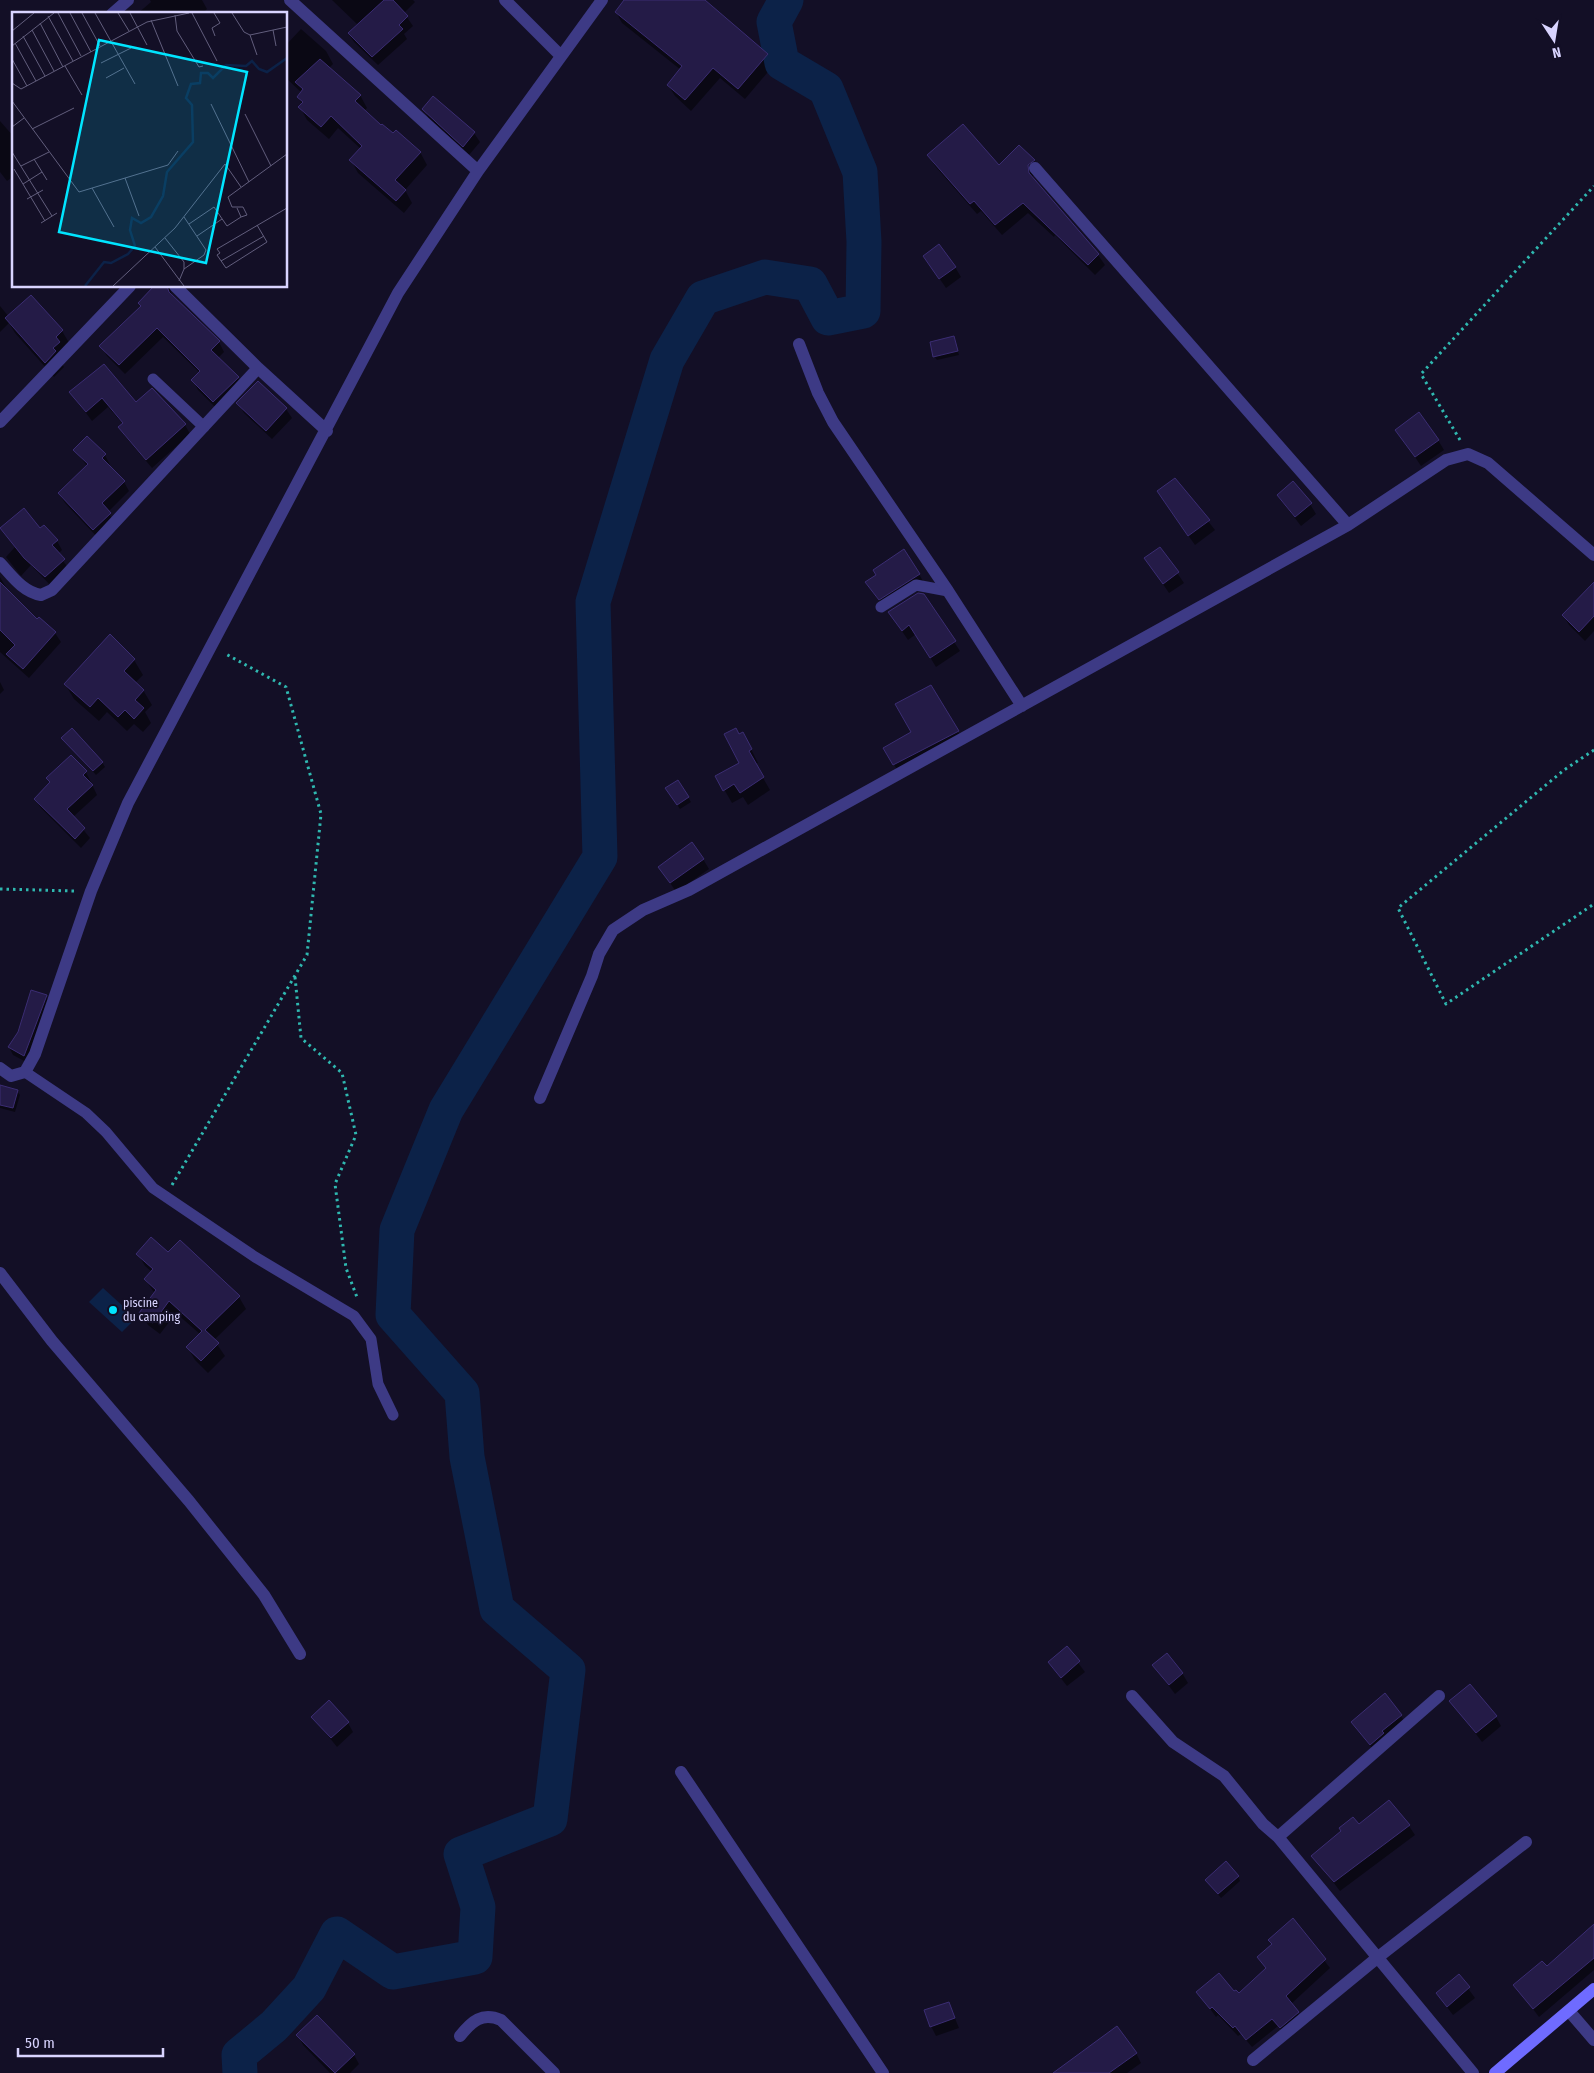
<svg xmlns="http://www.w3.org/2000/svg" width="1594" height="2073" font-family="'Fira Sans Condensed',sans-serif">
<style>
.water{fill:#0c2248}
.shadow{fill:#0007}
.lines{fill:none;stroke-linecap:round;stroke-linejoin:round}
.river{stroke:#0c2248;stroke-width:35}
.building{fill:#241b47;stroke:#3b2d73}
.path{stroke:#2fb8b0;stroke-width:3;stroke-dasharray:2.5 4;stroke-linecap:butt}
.lane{stroke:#3d3a85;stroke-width:11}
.street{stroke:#3d3a85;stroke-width:12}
.secondary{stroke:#6f6bff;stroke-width:12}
.poi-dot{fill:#00e5ff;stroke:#130f26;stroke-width:2}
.labels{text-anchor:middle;stroke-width:4;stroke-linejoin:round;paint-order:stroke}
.poi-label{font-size:12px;fill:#d9d4ff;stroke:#130f26;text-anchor:start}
.inset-river{fill:none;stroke:#0c2248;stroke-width:2.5}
.inset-road{fill:none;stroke:#625e7d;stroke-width:1}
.view{fill:#00e5ff;fill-opacity:0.15;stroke:#00e5ff;stroke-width:2.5}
.inset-edge{fill:none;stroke:#d9d4ff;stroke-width:2.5}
</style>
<rect width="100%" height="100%" fill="#130f26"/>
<path class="water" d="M 103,1288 L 136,1318 L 122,1332 L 89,1302 Z"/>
<path class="shadow" d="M 150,0 L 202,0 L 207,9 L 202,14 L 137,14 L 151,2 Z
M 332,0 L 413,0 L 415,2 L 404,13 L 413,26 L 404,34 L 407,39 L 378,65 L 354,42 L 348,33 L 357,24 Z
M 625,0 L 705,0 L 767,55 L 773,66 L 745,99 L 720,78 L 691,111 L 675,96 L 668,85 L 681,70 L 622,23 L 616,12 Z
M 301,29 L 326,51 L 333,64 L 329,68 L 360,95 L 367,108 L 364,111 L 381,127 L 420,152 L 427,165 L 405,190 L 412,203 L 404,213 L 358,173 L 351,160 L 361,149 L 338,128 L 329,139 L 307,120 L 300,107 L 302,104 L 298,97 L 302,93 L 286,78 L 286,45 Z
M 433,98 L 474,133 L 480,142 L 469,155 L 429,119 L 424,109 Z
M 0,121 L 14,137 L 14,176 L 7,181 L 0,172 Z
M 929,155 L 999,167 L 1034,161 L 1040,171 L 1033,176 L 1034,181 L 1098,255 L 1105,265 L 1095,275 L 1055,235 L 1054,237 L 1028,213 L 1002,235 L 981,211 L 977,214 L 935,166 Z
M 924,256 L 955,267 L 961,277 L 946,288 Z
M 156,286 L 169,286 L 173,298 L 219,342 L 224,352 L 218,358 L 238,378 L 243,387 L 219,411 L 198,390 L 193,380 L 200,373 L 163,337 L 125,374 L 107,356 L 101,346 L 142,307 Z
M 31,297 L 62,331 L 71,346 L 61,363 L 64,367 L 54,377 L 15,333 L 9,323 L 0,332 L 0,306 L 9,317 Z
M 954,338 L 959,355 L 937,360 L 934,356 Z
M 103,366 L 136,404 L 185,425 L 190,434 L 152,468 L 125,436 L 119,427 L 123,424 L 108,407 L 92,421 L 71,393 Z
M 258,382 L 286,409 L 292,418 L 272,439 L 244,413 L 238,403 Z
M 1397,430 L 1438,440 L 1444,450 L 1421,466 Z
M 87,437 L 105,455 L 110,465 L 109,466 L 124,482 L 129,491 L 108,512 L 115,523 L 99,539 L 65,503 L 59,494 L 87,466 L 75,450 Z
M 1175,479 L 1215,530 L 1195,545 L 1164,501 Z
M 1278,496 L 1310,504 L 1316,514 L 1301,526 Z
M 1,527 L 40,530 L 57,541 L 62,550 L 58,554 L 69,569 L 51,586 L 31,565 L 21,576 L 6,557 L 15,547 Z
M 1160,548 L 1184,583 L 1169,593 L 1146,559 Z
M 919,574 L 924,583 L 885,608 L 866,583 L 877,575 Z
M 0,577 L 8,591 L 37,621 L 55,633 L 61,642 L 29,678 L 0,652 Z
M 1594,593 L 1594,631 L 1585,641 L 1569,625 L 1563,615 Z
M 923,595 L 960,651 L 936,667 L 916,634 L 908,640 L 889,612 Z
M 134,660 L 143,675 L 135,683 L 143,690 L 152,705 L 145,712 L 151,723 L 143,732 L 134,724 L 127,731 L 107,712 L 99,721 L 74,699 L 65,684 Z
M 0,682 L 4,690 L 0,694 Z
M 930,686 L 963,740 L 899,773 L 885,749 L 913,733 Z
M 739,736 L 750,747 L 758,763 L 755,764 L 770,790 L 748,805 L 743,797 L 732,803 L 717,777 L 741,763 Z
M 63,738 L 102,762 L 105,767 L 96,775 Z
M 71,756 L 86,772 L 97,795 L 73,817 L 90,838 L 81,848 L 41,808 L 35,799 L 51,784 L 48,779 Z
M 678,782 L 691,802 L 680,809 L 669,793 Z
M 703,859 L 709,869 L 676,892 L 660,867 Z
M 46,996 L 50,1003 L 28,1063 L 13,1055 L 9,1047 Z
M 0,1087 L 17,1091 L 20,1095 L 15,1112 L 0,1108 Z
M 138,1254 L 168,1254 L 239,1297 L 246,1309 L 214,1340 L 225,1356 L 208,1373 L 195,1360 L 188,1348 L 201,1335 L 176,1313 L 160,1334 L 148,1325 L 141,1313 L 155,1294 L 145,1279 L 152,1272 L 145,1266 Z
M 1067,1648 L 1085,1672 L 1067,1686 L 1049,1663 Z
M 1154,1666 L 1182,1673 L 1188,1683 L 1175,1694 Z
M 1385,1695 L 1406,1723 L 1375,1752 L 1352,1723 Z
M 1451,1701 L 1496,1717 L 1501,1726 L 1482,1742 Z
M 313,1717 L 348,1723 L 353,1732 L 337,1747 Z
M 1359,1826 L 1409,1826 L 1415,1835 L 1340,1891 L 1313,1856 Z
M 1238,1876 L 1240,1881 L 1221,1898 L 1207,1880 Z
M 1293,1920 L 1330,1968 L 1291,2004 L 1303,2021 L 1285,2035 L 1278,2026 L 1252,2047 L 1241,2034 L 1238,2036 L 1218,2015 L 1216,2017 L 1198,1992 L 1238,1995 L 1267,1970 L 1258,1957 L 1273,1945 Z
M 1594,1928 L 1594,1970 L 1539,2017 L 1515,1985 L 1546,1968 Z
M 1459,1976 L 1475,1998 L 1453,2015 L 1437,1994 Z
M 949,2004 L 959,2028 L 936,2036 L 931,2026 Z
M 298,2035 L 354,2055 L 359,2064 L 350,2073 L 330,2073 L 303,2045 Z
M 1136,2053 L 1141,2063 L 1127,2073 L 1070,2073 Z"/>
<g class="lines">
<path class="river" d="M 240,2073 L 239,2055 L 274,2026 L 309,1988 L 337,1934 L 393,1972 L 475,1957 L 478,1907 L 461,1854 L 550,1819 L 568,1670 L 497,1609 L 467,1457 L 462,1393 L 393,1315 L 397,1230 L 446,1110 L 600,857 L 593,602 L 667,360 L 703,298 L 765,277 L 810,284 L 828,318 L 863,311 L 864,242 L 860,172 L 826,89 L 782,63 L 774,22 L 786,0"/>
</g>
<path class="building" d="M 384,0 L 393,0 L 408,16 L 399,25 L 403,29 L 372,57 L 348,33 Z
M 624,0 L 705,0 L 768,54 L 738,89 L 713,68 L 685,100 L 667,85 L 682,66 L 615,12 Z
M 320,59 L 361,95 L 355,101 L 381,125 L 382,124 L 393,133 L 396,130 L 421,152 L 395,180 L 406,190 L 396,201 L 349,160 L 362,146 L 331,116 L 321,127 L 298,107 L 303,102 L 297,97 L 303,89 L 295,82 Z
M 433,96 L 475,132 L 463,147 L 422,109 Z
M 963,124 L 999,165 L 1019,145 L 1035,160 L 1028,165 L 1029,173 L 1099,254 L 1088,265 L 1023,203 L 995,225 L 974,201 L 970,204 L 927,155 Z
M 939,244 L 956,267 L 939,279 L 923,256 Z
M 154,286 L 167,286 L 169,292 L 220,341 L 211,350 L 239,377 L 213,402 L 191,380 L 200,371 L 157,328 L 119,365 L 99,346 L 141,306 L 138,303 Z
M 31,295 L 63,330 L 56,337 L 60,342 L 53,348 L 56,351 L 45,363 L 5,318 Z
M 954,336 L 958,351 L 933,357 L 930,342 Z
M 104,364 L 136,402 L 152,388 L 186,424 L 146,460 L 118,427 L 123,423 L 102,398 L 86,412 L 69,392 Z
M 258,381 L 287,408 L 266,431 L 236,403 Z
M 1419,412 L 1439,440 L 1415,457 L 1395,430 Z
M 87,436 L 106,454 L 102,458 L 125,481 L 102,503 L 111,513 L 93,530 L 58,493 L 88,464 L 73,450 Z
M 1175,478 L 1210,520 L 1188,536 L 1157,491 Z
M 1293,481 L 1312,503 L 1295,517 L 1277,495 Z
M 24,508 L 40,528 L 44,525 L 58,540 L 52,545 L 65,559 L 45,577 L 24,558 L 0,528 Z
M 1160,547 L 1179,572 L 1163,584 L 1144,558 Z
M 904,549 L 920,574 L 879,600 L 865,582 L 876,575 L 873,570 Z
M 0,582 L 37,619 L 39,617 L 56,632 L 23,669 L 6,654 L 15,645 L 0,630 Z
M 1594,582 L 1594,616 L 1579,632 L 1562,615 Z
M 918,593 L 924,594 L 956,641 L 930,658 L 909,625 L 902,631 L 888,612 Z
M 110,634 L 135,659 L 124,671 L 144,690 L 135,700 L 144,708 L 134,719 L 125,710 L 118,717 L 98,698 L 90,707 L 64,684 Z
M 931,685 L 959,731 L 893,765 L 883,748 L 911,732 L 895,704 Z
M 72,728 L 103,762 L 93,771 L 61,738 Z
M 736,728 L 739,734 L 743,732 L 752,749 L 749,751 L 764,777 L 740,793 L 734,784 L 723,791 L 715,776 L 739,763 L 724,734 Z
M 71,755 L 87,771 L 83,775 L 93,785 L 67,809 L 85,828 L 75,839 L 34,799 L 50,782 L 46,778 Z
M 678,780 L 689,797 L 677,805 L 665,788 Z
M 692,842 L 704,859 L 670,883 L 658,867 Z
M 31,990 L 47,995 L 24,1056 L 8,1047 L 18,1032 Z
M 0,1085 L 18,1090 L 13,1108 L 0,1105 Z
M 151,1237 L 168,1252 L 180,1240 L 240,1296 L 205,1330 L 219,1343 L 201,1361 L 186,1347 L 202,1331 L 169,1301 L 153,1323 L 139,1313 L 156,1290 L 144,1279 L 153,1269 L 136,1254 Z
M 1067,1646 L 1080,1661 L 1061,1678 L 1048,1662 Z
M 1167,1653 L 1183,1673 L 1169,1685 L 1152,1665 Z
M 1470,1684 L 1497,1716 L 1476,1733 L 1449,1701 Z
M 1385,1693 L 1402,1715 L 1382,1731 L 1384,1733 L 1370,1745 L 1351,1722 Z
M 329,1700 L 349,1722 L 331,1738 L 311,1717 Z
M 1389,1800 L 1410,1825 L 1334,1882 L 1311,1856 L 1341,1831 L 1339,1828 L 1353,1817 L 1359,1824 Z
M 1226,1861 L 1239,1876 L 1218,1894 L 1205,1880 Z
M 1293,1918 L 1326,1959 L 1286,1996 L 1299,2012 L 1280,2028 L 1272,2019 L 1246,2040 L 1235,2026 L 1233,2028 L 1212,2007 L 1210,2009 L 1196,1992 L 1219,1973 L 1234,1991 L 1236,1990 L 1239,1993 L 1266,1968 L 1257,1957 L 1272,1944 L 1268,1940 Z
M 1594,1924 L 1594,1958 L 1533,2009 L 1513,1985 L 1542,1961 L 1547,1966 Z
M 1459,1974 L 1470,1987 L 1447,2007 L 1436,1993 Z
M 949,2002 L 955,2018 L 930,2027 L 924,2010 Z
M 317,2015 L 355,2054 L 335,2073 L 296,2035 Z
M 1117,2026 L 1137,2053 L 1109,2073 L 1053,2073 Z"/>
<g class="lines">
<path class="path" d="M 1460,440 L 1421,374 L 1594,186
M 1594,750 L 1564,770 L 1398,908 L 1446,1004 L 1594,904
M 0,889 L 75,891
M 295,977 L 301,1038 L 342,1073 L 356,1135 L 335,1184 L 346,1268 L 358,1300
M 172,1185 L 307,955 L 321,814 L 286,687 L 224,653"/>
<path class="lane" d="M 153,379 L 204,427
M 881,607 L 916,585 L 948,591
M 25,1072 L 86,1113 L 106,1132 L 153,1188 L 255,1257 L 354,1316 L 371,1339 L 378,1384 L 393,1415"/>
<path class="street" d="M 290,0 L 478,171
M 505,0 L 561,56
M 112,14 L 128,0
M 1035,168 L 1348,525
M 175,286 L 258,368 L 327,431
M 799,344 L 818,393 L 833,422 L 948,591 L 1022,706
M 0,422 L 130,286
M 0,563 C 12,576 23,592 41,595 L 52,590 L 258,368
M 0,1068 L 11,1076 L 25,1072 L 35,1054 L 91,891 L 128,803 L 398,293 L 478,171 L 602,0
M 540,1098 L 592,976 L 599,954 L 613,930 L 643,910 L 689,890 L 1348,525 L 1446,460 L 1468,454 L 1488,463 L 1594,555
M 0,1273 L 52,1341 L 189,1501 L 264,1595 L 300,1654
M 1132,1696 L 1173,1742 L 1224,1776 L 1263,1824 L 1278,1837 L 1473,2073
M 681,1772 L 883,2073
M 1278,1837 L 1439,1696
M 1569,2011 L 1594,2040
M 460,2036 C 472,2021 482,2012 501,2020 L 554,2073
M 1253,2060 L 1377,1958 L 1526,1842"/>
<path class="secondary" d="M 1495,2073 L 1594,1989"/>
</g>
<circle class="poi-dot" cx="113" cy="1310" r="5"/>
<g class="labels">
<g class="poi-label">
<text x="123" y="1307">piscine<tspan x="123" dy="14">du camping</tspan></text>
</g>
</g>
<g transform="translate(12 12)">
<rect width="275" height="275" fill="#130f26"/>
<path class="inset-river" d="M 73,274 L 92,250 L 99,251 L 116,242 L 123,234 L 118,218 L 120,206 L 129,211 L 139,205 L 151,184 L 155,160 L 181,130 L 180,93 L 174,86 L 179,72 L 188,71 L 189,61 L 196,61 L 201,66 L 214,53 L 234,54 L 240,49 L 247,57 L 255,60 L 275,46"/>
<path class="inset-road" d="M 46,1 L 69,44M 58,1 L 79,40M 70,1 L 88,34M 83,1 L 123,72M 106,1 L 117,19M 118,1 L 135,33M 180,1 L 205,49M 202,1 L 208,11 L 200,16 L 203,24M 220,1 L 232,20 L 238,23 L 275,15M 163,3 L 165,19 L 187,55 L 191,54M 36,4 L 61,49M 139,8 L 166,74M 28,11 L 51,55M 20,18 L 42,59M 261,18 L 264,34M 0,19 L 22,1M 238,23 L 245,43M 11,24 L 33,64M 3,31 L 24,69M 0,34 L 42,1M 0,47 L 15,74M 89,51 L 119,36M 53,54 L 70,83M 94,66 L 112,56M 0,71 L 9,77 L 135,10 L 177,1M 0,89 L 67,180 L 156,153 L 166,139M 199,92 L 237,170M 233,102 L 259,154M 0,115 L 12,106M 20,117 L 62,96M 0,140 L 40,204M 22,147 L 35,168M 9,154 L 37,140M 2,157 L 33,209M 113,166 L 127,204M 11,172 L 30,160M 80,176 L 102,215M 15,187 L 31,178M 225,196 L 229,205 L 235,203 L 231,195 L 220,195 L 216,185 L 275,142M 29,211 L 45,201M 177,212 L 202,195 L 215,214 L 229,205M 245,213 L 255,230 L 214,256 L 205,243 L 208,241 L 205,237 L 275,196M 185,224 L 210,207M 153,226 L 172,250 L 172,257M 143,235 L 172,274M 209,249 L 252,224M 167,269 L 172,257 L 192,243 L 194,238 L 172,205M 101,274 L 163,216 L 213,152 L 229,175"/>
<path class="view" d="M 87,28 L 235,60 L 194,251 L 47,220 Z"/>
<rect width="275" height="275" class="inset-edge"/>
</g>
<g transform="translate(1554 40) rotate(168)" stroke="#130f26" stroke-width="4" paint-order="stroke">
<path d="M0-4L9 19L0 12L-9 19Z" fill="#d9d4ff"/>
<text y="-8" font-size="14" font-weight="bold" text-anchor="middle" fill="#d9d4ff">N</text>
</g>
<path d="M18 2048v8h145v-8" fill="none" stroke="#d9d4ff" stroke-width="2.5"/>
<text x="25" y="2048" font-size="15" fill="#d9d4ff" stroke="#130f26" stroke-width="4" paint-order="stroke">50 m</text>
</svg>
